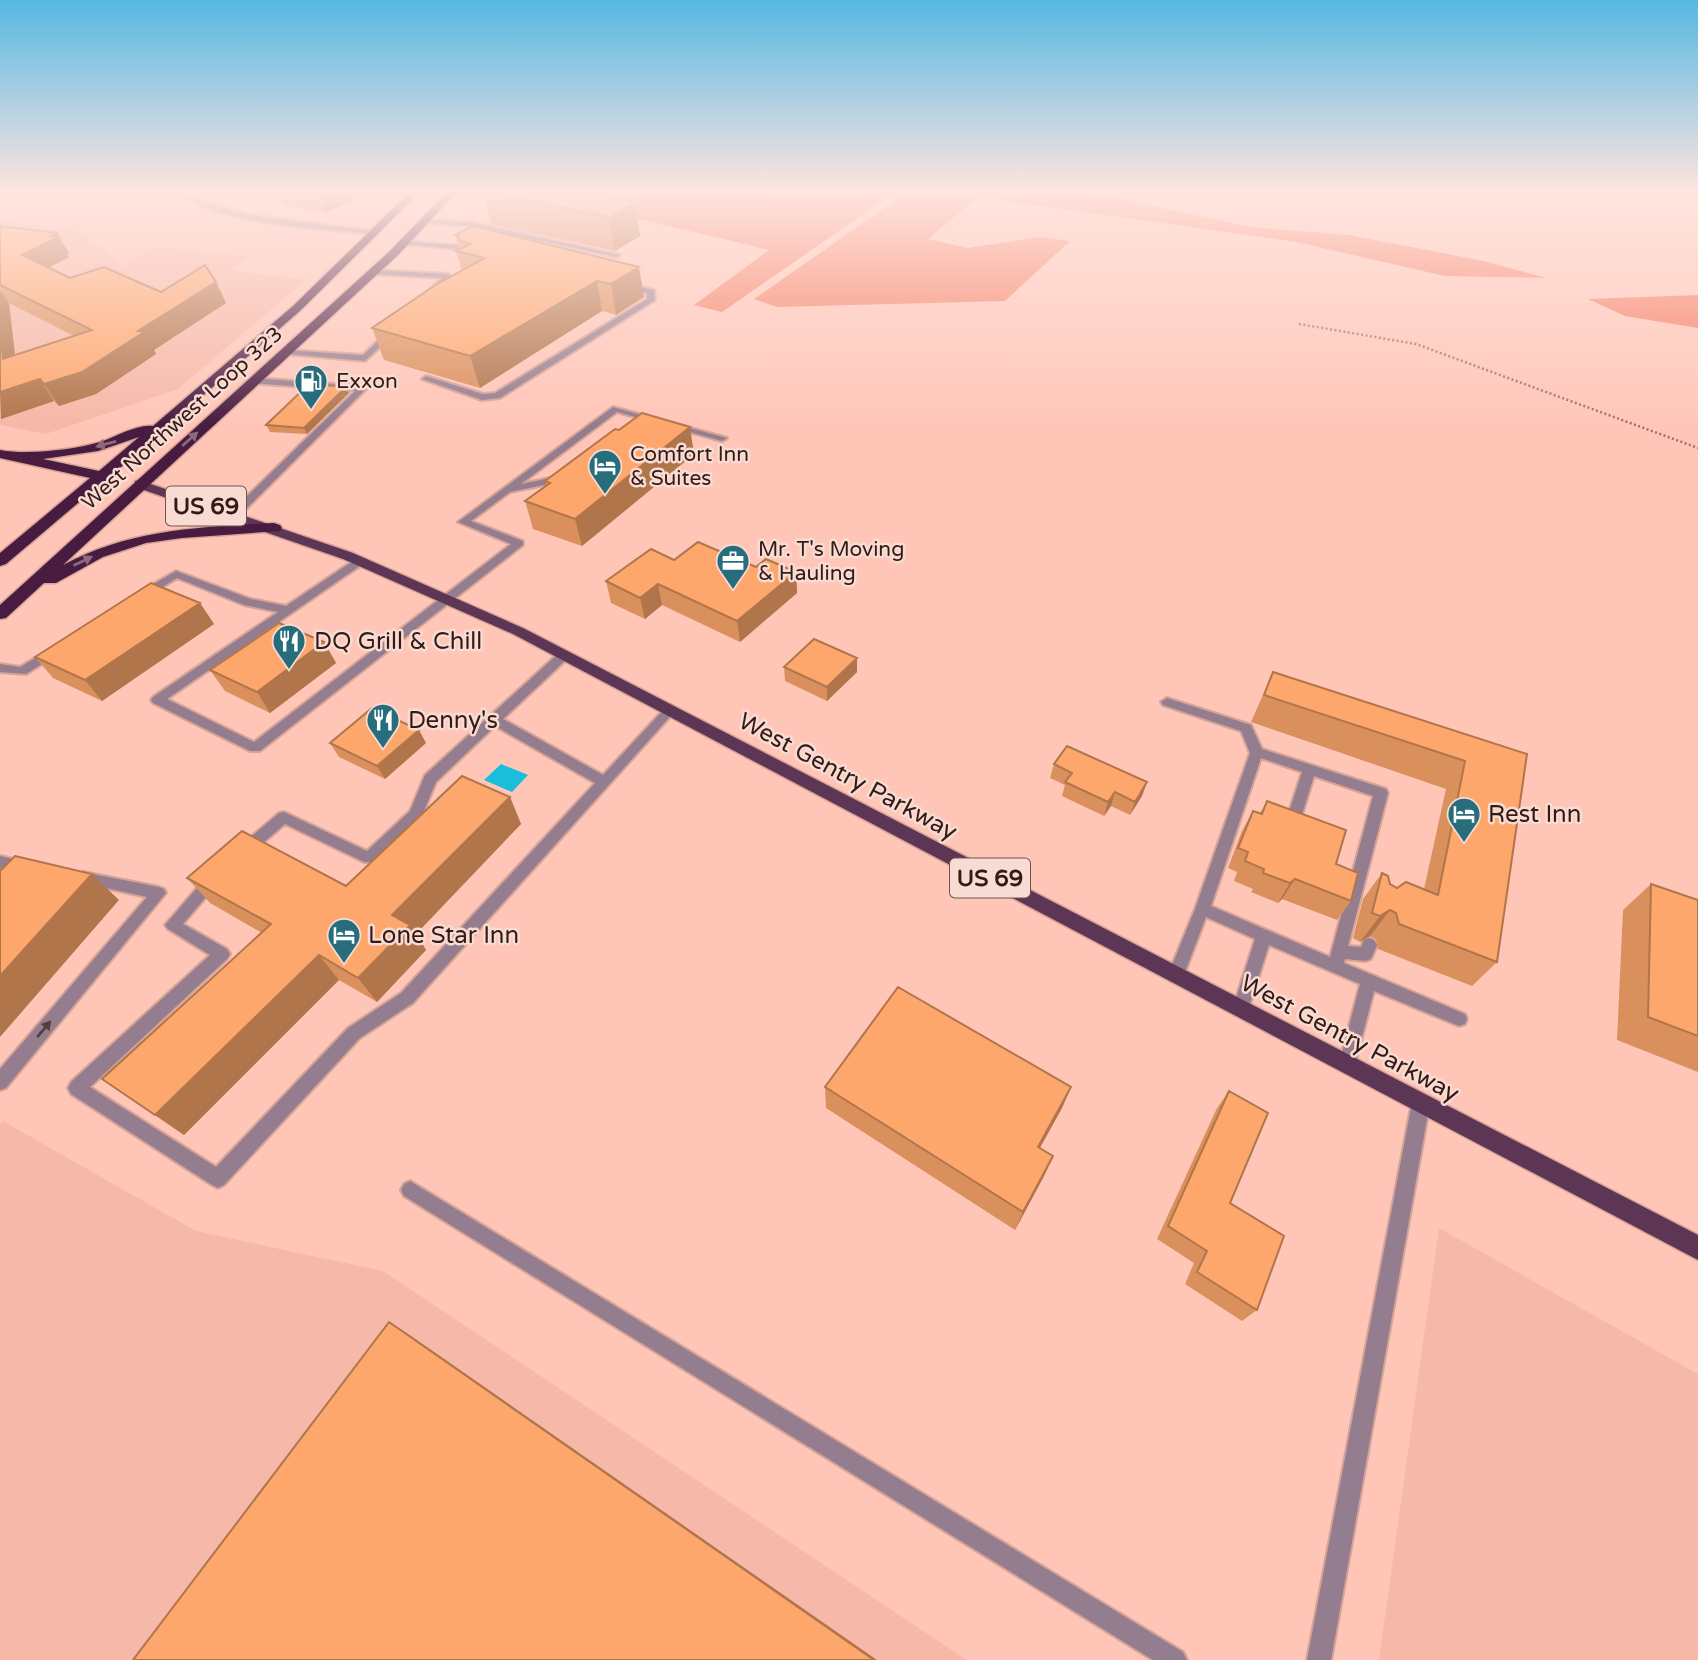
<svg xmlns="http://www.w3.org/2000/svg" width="1698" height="1660" font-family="'Varela Round',sans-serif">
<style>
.built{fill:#f6b8a8}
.forest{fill:#f4785c}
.water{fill:#19bedb}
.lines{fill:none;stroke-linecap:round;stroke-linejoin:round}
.lane-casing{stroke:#d6a497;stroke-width:4}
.street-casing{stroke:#d6a497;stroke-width:4}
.primary-casing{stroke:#d6a497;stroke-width:3}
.highway-casing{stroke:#d6a497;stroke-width:3}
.path{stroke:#9b7167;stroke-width:2.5;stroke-dasharray:2 2.5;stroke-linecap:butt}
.lane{fill:#947d8f;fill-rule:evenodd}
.street{fill:#947d8f;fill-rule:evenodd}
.primary{fill:#5d3555;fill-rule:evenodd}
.highway{fill:#481c41;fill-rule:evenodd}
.wall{fill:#da905d;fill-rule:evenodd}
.shaded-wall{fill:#b1754c}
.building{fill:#fda76c;stroke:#b1754c;stroke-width:2}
.oneway{fill:#8e687b}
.oneway2{fill:#563d3f}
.labels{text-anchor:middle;stroke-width:5;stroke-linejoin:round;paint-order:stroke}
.far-poi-label{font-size:21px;fill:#341a14;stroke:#f8dbd3;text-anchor:start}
.far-street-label{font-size:21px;fill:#341a14;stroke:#f8dbd3}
.shield{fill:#f8dbd3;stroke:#6f544d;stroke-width:2}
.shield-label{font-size:23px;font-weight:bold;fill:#341a14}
.poi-label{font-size:24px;fill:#341a14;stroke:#f8dbd3;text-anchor:start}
.street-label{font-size:24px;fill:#341a14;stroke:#f8dbd3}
</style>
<rect width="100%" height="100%" fill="#ffc6b8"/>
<path class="built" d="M 0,220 L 81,232 L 122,266 L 156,247 L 249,257 L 230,270 L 306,280 L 178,389 L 46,434 L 0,425 Z
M 3,1121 L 196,1231 L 383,1271 L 967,1660 L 0,1660 L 0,1125 Z
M 1439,1228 L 1698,1374 L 1698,1660 L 1379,1660 Z"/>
<path class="forest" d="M 530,193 L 894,193 L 722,312 L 694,305 L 769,250 Z
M 906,193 L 1094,193 L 1249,227 L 1349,235 L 1484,261 L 1546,278 L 1445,276 L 1296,242 L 978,197 L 928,239 L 968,248 L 1039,237 L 1070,241 L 1005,301 L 777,307 L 754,299 Z
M 1698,295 L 1698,328 L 1625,316 L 1588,299 Z"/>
<path class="water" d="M 501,764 L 528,775 L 512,792 L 484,780 Z"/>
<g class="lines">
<defs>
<path id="lane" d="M 425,220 L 470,222 L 620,255 L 616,257 L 470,226 L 423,223 Z
M 404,241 L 476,247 L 480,249 L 476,251 L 402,244 Z
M 373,270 L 448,274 L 452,276 L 429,296 L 425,294 L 442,278 L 370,274 L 369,272 Z
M 622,283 L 654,290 L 655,300 L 500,398 L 482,400 L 422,379 L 426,376 L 483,394 L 495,393 L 647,299 L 647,293 L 622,287 Z
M 390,329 L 397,331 L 365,361 L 286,354 L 282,352 L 286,350 L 363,355 Z
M 255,378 L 362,386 L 366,389 L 238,517 L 230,517 L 230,513 L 355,391 L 252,383 L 251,381 Z
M 613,407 L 727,438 L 722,441 L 617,412 L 521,484 L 555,477 L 560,480 L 558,482 L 510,492 L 471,521 L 523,541 L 523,545 L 260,751 L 250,751 L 153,703 L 151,700 L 153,697 L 278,612 L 244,605 L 177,578 L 148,596 L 140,596 L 140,592 L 176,571 L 251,599 L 286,606 L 356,559 L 364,559 L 364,563 L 167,699 L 254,742 L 511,544 L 458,522 Z
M 52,648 L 56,649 L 56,655 L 26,674 L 0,672 L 0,664 L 20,667 Z
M 564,651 L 570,655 L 568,658 L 503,719 L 603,775 L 666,707 L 670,706 L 676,710 L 413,1003 L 360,1038 L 224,1185 L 218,1188 L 212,1185 L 71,1094 L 68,1088 L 71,1082 L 210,955 L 168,929 L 165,925 L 208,875 L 218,875 L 220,879 L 218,883 L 183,924 L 227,949 L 230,954 L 227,959 L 90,1087 L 216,1167 L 348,1028 L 401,993 L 595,783 L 495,726 L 436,782 L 421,818 L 374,862 L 364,862 L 285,824 L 249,855 L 239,855 L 237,851 L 239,847 L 279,813 L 284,812 L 367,851 L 410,811 L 425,775 L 560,652 Z
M 1167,698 L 1251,725 L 1262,749 L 1386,789 L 1388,793 L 1348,946 L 1361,947 L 1364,940 L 1369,938 L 1374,940 L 1377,945 L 1371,959 L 1366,961 L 1345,959 L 1344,963 L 1465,1014 L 1467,1019 L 1465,1024 L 1459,1026 L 1374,991 L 1355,1064 L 1353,1070 L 1347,1072 L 1341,1070 L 1339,1064 L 1360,984 L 1269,945 L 1247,1013 L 1241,1015 L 1235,1013 L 1233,1008 L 1255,939 L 1206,917 L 1182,980 L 1176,982 L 1170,980 L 1168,975 L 1195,909 L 1250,753 L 1241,731 L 1163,705 L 1161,702 ZM 1261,758 L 1302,772 L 1286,821 L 1288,825 L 1298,825 L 1300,821 L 1314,776 L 1373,796 L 1330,957 L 1211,906 Z
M 0,856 L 30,863 L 32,867 L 30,871 L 25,873 L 0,868 Z
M 83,872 L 159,887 L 164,889 L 166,893 L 6,1088 L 0,1090 L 0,1069 L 147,897 L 78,882 L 76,878 L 78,874 Z
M 1421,1094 L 1427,1096 L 1430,1102 L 1331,1660 L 1307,1660 L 1412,1102 L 1415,1096 Z
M 410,1181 L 1183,1652 L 1187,1660 L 1153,1660 L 404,1196 L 401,1190 L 404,1184 Z"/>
<path id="street" d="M 177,193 L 184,193 L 205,202 L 250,215 L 378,232 L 375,234 C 316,228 226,226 177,193 Z"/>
<path id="primary" d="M 139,480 L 353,553 L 523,628 L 1698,1235 L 1698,1260 L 513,634 L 343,559 L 135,487 L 135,481 Z"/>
<path id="highway" d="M 409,193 L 419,193 L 301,310 L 113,474 L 118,478 L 116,481 L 104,481 L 6,564 L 0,566 L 0,553 L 90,478 L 0,458 L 0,450 C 27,455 73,450 100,442 C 116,437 136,424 153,426 L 293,306 ZM 139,437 L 99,471 L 43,459 L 98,451 Z
M 446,193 L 456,193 L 398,255 L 63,565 C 130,529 200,527 274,523 L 280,525 L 282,528 L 280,531 L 182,538 L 146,543 L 103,557 L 56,583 L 44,583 L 6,618 L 0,619 L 0,605 L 390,251 Z"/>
</defs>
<use href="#lane" class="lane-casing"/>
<use href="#street" class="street-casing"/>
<use href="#primary" class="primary-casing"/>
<use href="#highway" class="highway-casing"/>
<path class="path" d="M 1299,324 L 1416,344 L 1698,448"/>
<use href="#lane" class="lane"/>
<use href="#street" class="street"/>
<use href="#primary" class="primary"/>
<use href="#highway" class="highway"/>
</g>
<path class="wall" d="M 278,193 L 364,193 L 365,194 L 326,213 L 283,205 Z
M 483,193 L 585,193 L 635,203 L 640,236 L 615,251 L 491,224 Z
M 0,226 L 69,253 L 67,254 L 69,257 L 49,268 L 70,278 L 161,292 L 216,282 L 226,303 L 154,350 L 156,354 L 96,394 L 59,406 L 54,401 L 1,419 ZM 9,303 L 74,336 L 15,355 Z
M 473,226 L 644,297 L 616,315 L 602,311 L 480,388 L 384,360 L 372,328 L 462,271 L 456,251 L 459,250 L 455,235 Z
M 349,393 L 307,434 L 270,432 L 266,425 Z
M 694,454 L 582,546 L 533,529 L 525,501 L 546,486 L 545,481 Z
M 674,560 L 756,567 L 796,572 L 797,593 L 740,642 L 662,605 L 645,619 L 611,603 L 606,581 Z
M 200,603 L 214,624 L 102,701 L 53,678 L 35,657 Z
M 324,642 L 336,663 L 270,713 L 225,691 L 210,670 Z
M 857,658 L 857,672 L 827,701 L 785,681 L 784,667 Z
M 1273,672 L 1527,754 L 1497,962 L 1472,986 L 1378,949 L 1376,939 L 1370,936 L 1360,942 L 1353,938 L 1363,899 L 1382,873 L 1390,884 L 1397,888 L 1424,889 L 1446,789 L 1251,722 Z
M 330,743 L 426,743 L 385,779 L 339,757 Z
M 1054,764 L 1147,782 L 1142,796 L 1130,815 L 1111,806 L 1104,816 L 1062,796 L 1065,785 L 1050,778 Z
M 510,797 L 521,824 L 416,934 L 426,950 L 377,1002 L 339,980 L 184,1135 L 102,1079 L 262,933 L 210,903 L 187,878 L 346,886 Z
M 1267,801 L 1336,864 L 1351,901 L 1337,920 L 1282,899 L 1278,903 L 1251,892 L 1253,889 L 1234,881 L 1237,872 L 1228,868 L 1242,831 L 1253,811 L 1260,813 Z
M 1651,884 L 1698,900 L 1698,1072 L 1617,1040 L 1623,910 Z
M 825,1087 L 1071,1087 L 1062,1108 L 1040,1148 L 1053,1156 L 1044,1176 L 1015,1230 L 826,1108 Z
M 1229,1091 L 1230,1203 L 1257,1310 L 1242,1321 L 1185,1284 L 1194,1263 L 1157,1239 L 1217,1108 Z"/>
<path class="shaded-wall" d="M 326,193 L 364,193 L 365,194 L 326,213 L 319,196 Z
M 635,203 L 640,236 L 615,251 L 609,217 Z
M 57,233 L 69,253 L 67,254 L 69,257 L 34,275 L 22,255 Z
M 639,267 L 644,297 L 616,315 L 611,284 Z
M 597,281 L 602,311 L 480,388 L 470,356 Z
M 216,282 L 226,303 L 154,350 L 156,354 L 96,394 L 59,406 L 44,384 Z
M 0,290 L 9,303 L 18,381 L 3,359 L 0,330 Z
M 40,379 L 54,401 L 1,419 L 0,392 Z
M 346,387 L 349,393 L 307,434 L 304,428 Z
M 690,427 L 694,454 L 582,546 L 575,519 Z
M 796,572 L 797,593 L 740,642 L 737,621 Z
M 658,584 L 662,605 L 645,619 L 640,598 Z
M 200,603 L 214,624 L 102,701 L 85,680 Z
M 324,642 L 336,663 L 270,713 L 257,692 Z
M 857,658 L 857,672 L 827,701 L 827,687 Z
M 419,730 L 426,743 L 385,779 L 377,766 Z
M 1147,782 L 1142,796 L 1130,815 L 1135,802 Z
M 1115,792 L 1111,806 L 1104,816 L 1108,802 Z
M 510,797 L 521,824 L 416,934 L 426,950 L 377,1002 L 358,978 L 392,915 Z
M 92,874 L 119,900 L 0,1037 L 0,976 Z
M 1295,879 L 1282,899 L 1278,903 L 1290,883 Z
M 1390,910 L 1370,936 L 1360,942 L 1380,916 Z
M 319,955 L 339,980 L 184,1135 L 155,1115 Z
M 1071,1087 L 1062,1108 L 1029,1167 L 1038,1147 Z
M 1053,1156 L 1044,1176 L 1015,1230 L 1023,1212 Z
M 389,1322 L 411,1336 L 877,1660 L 874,1660 Z"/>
<path class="building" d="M 300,193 L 326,193 L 319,196 Z
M 491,193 L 585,193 L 635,203 L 609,217 Z
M 0,226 L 57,233 L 51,236 L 58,237 L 22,255 L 70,278 L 104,267 L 161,292 L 205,265 L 216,282 L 138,331 L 144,332 L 82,372 L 44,384 L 40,379 L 0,392 L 0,330 L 3,359 L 92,330 L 0,285 Z
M 473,226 L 639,267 L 611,284 L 597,281 L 470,356 L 372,328 L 437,284 L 485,258 L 456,251 L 471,244 L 460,241 L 459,236 L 455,235 Z
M 309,384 L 346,387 L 304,428 L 266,425 Z
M 642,413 L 690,427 L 575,519 L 525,501 L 550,483 L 545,481 L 615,429 L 619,430 Z
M 698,542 L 756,567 L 766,559 L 796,572 L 737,621 L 658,584 L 640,598 L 606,581 L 651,549 L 674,560 Z
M 151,583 L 200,603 L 85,680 L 35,657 Z
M 279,623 L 324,642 L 257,692 L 210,670 Z
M 814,639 L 857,658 L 827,687 L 784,667 Z
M 1273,672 L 1527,754 L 1497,962 L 1399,924 L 1396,913 L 1390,910 L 1380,916 L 1372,913 L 1382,873 L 1388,876 L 1390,884 L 1397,888 L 1406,882 L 1438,895 L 1465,761 L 1264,695 Z
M 372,708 L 419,730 L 377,766 L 330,743 Z
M 1067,746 L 1147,782 L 1135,802 L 1115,792 L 1108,802 L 1065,782 L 1072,773 L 1054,764 Z
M 462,776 L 510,797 L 392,915 L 410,925 L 358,978 L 319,955 L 155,1115 L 102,1079 L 271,924 L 187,878 L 242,831 L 346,886 Z
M 1267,801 L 1346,830 L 1336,864 L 1358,873 L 1351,901 L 1295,879 L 1290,883 L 1263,873 L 1264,869 L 1245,861 L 1248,852 L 1238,848 L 1253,811 L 1262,814 Z
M 15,856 L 92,874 L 0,976 L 0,871 Z
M 1651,884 L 1698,900 L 1698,1036 L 1648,1017 Z
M 898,987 L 1071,1087 L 1038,1147 L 1053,1156 L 1023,1212 L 825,1087 Z
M 1229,1091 L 1268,1113 L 1230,1203 L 1284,1236 L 1257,1310 L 1197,1272 L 1207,1251 L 1168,1226 Z
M 389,1322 L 874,1660 L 133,1660 Z"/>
<defs><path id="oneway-solid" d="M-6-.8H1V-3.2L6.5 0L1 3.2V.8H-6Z" transform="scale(1.75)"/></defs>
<g class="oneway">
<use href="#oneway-solid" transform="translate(190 439) rotate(-42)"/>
<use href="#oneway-solid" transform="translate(106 444) rotate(165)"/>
<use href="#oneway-solid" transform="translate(83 561) rotate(-26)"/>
</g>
<use class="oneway2" href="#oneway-solid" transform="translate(44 1029) rotate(-50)"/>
<linearGradient id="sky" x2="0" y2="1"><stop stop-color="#55b8e3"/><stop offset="0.45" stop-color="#ffe5df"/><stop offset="1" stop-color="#ffe5df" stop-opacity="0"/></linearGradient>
<rect width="1698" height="425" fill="url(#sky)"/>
<defs>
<symbol id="fuel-pin" viewBox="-11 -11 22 30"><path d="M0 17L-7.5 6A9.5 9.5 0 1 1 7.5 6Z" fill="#276d7c" stroke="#f8dbd3"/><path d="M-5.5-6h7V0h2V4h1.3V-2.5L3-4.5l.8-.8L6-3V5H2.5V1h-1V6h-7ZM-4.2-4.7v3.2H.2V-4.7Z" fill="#fff"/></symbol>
<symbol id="hotel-pin" viewBox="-11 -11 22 30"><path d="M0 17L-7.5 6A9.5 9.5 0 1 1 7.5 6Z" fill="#276d7c" stroke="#f8dbd3"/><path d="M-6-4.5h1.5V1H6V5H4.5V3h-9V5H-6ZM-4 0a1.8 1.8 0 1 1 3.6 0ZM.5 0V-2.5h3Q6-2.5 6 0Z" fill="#fff"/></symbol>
<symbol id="office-pin" viewBox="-11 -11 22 30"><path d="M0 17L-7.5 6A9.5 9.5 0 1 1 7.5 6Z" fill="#276d7c" stroke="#f8dbd3"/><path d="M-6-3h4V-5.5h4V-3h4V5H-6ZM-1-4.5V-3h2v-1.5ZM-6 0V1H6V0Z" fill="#fff"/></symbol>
<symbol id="restaurant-pin" viewBox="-11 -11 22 30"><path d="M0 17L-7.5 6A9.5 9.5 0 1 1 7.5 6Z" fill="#276d7c" stroke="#f8dbd3"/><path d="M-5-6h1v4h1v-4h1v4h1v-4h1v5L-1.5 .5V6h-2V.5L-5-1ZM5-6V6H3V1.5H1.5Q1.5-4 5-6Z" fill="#fff"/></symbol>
</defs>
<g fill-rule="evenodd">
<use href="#fuel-pin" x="292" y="362" width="38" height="52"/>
<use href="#hotel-pin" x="586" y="447" width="38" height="52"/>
<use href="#office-pin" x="714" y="542" width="38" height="52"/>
<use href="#restaurant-pin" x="270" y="622" width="38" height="52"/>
<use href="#restaurant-pin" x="364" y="701" width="38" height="52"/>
<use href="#hotel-pin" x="1445" y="795" width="38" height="52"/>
<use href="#hotel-pin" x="325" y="916" width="38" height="52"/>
</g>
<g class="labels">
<g class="far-poi-label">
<text x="336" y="388">Exxon</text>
<text x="630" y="461">Comfort Inn<tspan x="630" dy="24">&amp; Suites</tspan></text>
<text x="758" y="556">Mr. T's Moving<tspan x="758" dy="24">&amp; Hauling</tspan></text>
</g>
<g class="far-street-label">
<text transform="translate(182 418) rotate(-42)" y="7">West Northwest Loop 323</text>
</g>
<g class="shield">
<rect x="166" y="486.5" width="80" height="39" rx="5"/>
<rect x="950" y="858.5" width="80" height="39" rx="5"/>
</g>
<g class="shield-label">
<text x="206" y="514">US 69</text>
<text x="990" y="886">US 69</text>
</g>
<g class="poi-label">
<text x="314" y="649">DQ Grill &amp; Chill</text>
<text x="408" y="728">Denny's</text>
<text x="1488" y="822">Rest Inn</text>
<text x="368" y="943">Lone Star Inn</text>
</g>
<g class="street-label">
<text transform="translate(848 776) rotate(28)" y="8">West Gentry Parkway</text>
<text transform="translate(1350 1038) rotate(28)" y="8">West Gentry Parkway</text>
</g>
</g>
</svg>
